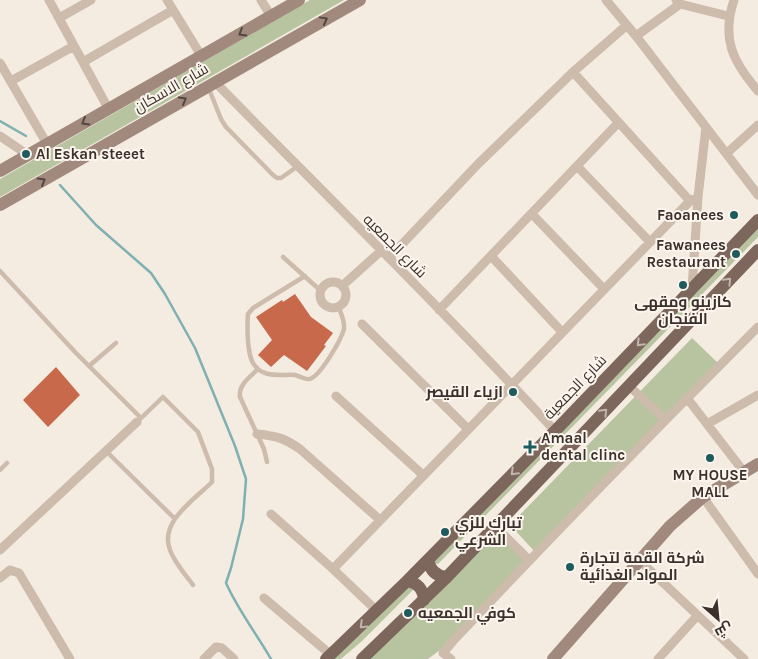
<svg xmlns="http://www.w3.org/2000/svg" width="758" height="659" font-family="Karla,Cairo,sans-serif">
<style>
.green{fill:#b8c4a0}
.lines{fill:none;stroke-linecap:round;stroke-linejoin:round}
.stream{stroke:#7fb0b2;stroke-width:2.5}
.building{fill:#c8694b}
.lane{stroke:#cdbbac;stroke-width:4.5}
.street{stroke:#cdbbac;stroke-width:9}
.secondary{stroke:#a18a7d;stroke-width:12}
.primary{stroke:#7d675c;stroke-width:12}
.oneway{stroke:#544640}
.oneway2{stroke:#c2b5ac}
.poi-dot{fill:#1f5a5e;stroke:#fbf5ee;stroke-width:2}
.labels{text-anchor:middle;stroke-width:4;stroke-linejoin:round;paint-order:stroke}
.street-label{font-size:15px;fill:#3b302b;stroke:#fbf5ee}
.poi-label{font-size:15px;font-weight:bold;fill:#3b302b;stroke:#fbf5ee;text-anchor:start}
</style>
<rect width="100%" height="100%" fill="#f4ebe1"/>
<path class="green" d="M 310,0 L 344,0 L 0,197 L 0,179 Z
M 758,228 L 758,237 L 438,564 L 434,564 L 432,560 Z
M 692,338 L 720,365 L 537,554 L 510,525 Z
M 495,530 L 530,561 L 444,647 L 428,659 L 369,659 Z
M 409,583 L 413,586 L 413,590 L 362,641 L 341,659 L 332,659 Z"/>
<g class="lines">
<path class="stream" d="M 0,121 L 26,136
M 60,185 L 96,225 L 151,273 L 165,294 L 195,348 L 235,446 L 246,479 L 243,519 L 231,568 L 226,583 C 238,610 256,633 271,659"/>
</g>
<path class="building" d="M 295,294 L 311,317 L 333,333 L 324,345 L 326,346 L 307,371 L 284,355 L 271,367 L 258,355 L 272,340 L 256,317 L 282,300 L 283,302 Z
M 56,367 L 80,395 L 48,427 L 23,400 Z"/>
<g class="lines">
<path class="lane" d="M 209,89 L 221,119 L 226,127 L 273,175 L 277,178 L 281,178 L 298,166
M 283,257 L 321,291
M 0,271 L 75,352 L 141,418
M 305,276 L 253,308 L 248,314 C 247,326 247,353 253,363 C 262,379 281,374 295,375 C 300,376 305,380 310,379 C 321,375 341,340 344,329 C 345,321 341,313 338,306
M 89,366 L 116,343
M 258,369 C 250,377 238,385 240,397 L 264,449 L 267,462
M 137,422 L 163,397 L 198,432 L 212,469 L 212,482 C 194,500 159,522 170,550 C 174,562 185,574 193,585
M 106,451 L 175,519
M 0,470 L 7,463"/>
<path class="street" d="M 49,0 L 108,108
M 167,0 L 202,57
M 261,0 L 271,16
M 606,0 L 636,36 L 758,195
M 676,0 L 680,4 L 728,16
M 734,0 C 721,39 733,62 758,91
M 59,18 L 91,0
M 636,36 L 680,4
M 83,62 L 173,10
M 0,63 L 47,144
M 573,72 L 690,201
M 11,81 L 74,46
M 215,82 C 329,198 445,312 555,431
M 0,136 L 28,155
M 727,153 L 758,125
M 577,166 L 650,242
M 532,214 L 604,289
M 491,256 L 562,332
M 389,258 L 478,164 L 573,72 L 627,25
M320 295a13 13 0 1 1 26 0a13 13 0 1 1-26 0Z
M 342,286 L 381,251
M 692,289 L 698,197 L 706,127
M 439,310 L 618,123
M 362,324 L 468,429
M 629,386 L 665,419
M 336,396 L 423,475
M 687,398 L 744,472
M 707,424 L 758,395
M 257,434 C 277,436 284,438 300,449 L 380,520
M 703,497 L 758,574
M 271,514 L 333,569 L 377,611
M 495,526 L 529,560
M 0,550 L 137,422
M 639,560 L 744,659
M 333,569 L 690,201 L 698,197
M 0,578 L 10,570 L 19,573 L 70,659
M 264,598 L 331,655
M 204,659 L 216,647 L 222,648 L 234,659
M 451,659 L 443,653 L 453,641 C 553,535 655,430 758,327
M 658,659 L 697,616"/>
<path class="secondary" d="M 0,171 L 299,0
M 0,205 L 360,0
M 553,659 L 670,526 L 703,497 L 758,464"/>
<path class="primary" d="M 428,560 C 430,570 436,576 446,577
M 407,581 C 418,583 423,589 424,600
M 326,659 L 407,581 L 555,431 L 758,220
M 362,659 L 445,579 L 758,250"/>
</g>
<defs><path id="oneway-chevron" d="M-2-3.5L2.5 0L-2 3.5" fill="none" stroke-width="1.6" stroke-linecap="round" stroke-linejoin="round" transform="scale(1.25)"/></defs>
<g class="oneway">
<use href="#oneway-chevron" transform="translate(324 20) rotate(-29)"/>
<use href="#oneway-chevron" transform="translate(242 33) rotate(150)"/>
<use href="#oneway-chevron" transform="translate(183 100) rotate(-30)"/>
<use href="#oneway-chevron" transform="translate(85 122) rotate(150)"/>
<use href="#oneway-chevron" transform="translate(42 181) rotate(-30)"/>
</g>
<g class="oneway2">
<use href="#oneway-chevron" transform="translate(728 281) rotate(-46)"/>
<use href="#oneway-chevron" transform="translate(640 343) rotate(134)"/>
<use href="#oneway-chevron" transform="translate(604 412) rotate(-46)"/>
<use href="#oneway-chevron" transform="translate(514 472) rotate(135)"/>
<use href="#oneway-chevron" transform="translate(363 625) rotate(136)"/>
</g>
<g class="poi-dot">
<circle cx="26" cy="154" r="5"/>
<circle cx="734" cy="215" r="5"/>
<circle cx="736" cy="254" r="5"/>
<circle cx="683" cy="285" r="5"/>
<circle cx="513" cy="392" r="5"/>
<path d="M527.5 439.5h5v5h5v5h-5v5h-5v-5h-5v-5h5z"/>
<circle cx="710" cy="458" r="5"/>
<circle cx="445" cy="532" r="5"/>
<circle cx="570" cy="567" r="5"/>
<circle cx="408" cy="613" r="5"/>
</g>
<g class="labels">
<g class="street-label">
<text transform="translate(171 88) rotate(-30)" y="5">شارع الاسكان</text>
<text transform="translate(395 246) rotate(45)" y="5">شارع الجمعيه</text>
<text transform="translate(575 387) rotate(-46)" y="5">شارع الجمعية</text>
</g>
<g class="poi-label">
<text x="36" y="159">Al Eskan steeet</text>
<text x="724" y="220" text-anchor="end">Faoanees</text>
<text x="726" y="250" text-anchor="end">Fawanees<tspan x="726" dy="17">Restaurant</tspan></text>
<text x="683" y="307" text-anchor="middle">كازينو ومقهى<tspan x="683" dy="17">الفنجان</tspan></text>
<text x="503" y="397" text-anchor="end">ازياء القيصر</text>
<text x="541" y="443">Amaal<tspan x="541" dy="17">dental clinc</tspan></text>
<text x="710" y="480" text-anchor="middle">MY HOUSE<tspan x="710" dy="17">MALL</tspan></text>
<text x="455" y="528">تبارك للزي<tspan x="455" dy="17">الشرعي</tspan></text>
<text x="580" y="563">شركة القمة لتجارة<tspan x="580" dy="17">المواد الغذائية</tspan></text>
<text x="418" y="618">كوفي الجمعيه</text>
</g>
</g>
<g transform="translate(718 619) rotate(153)" stroke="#fbf5ee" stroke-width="4" paint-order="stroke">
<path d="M0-4L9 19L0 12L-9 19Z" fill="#3b302b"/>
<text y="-8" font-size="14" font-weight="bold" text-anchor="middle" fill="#3b302b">ش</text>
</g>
</svg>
